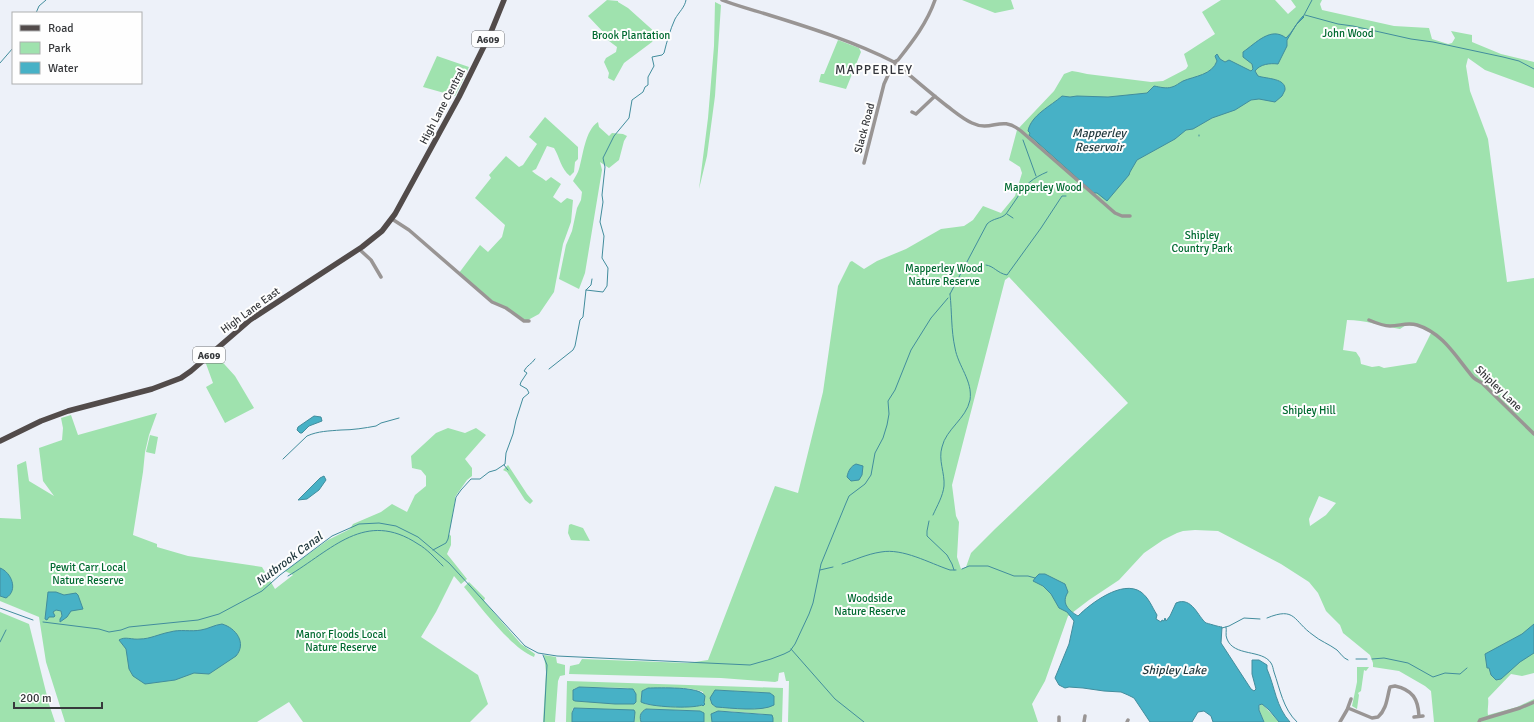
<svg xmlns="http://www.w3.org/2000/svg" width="1534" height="722" font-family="Signika,sans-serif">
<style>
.green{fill:#9fe2ae;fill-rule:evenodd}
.water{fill:#47b1c6;stroke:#428d9d}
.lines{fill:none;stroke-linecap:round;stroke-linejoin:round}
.stream{stroke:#428d9d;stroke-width:1}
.minor{stroke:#999594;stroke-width:3.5}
.primary{stroke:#524b4a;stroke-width:5.5}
.labels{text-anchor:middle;stroke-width:4;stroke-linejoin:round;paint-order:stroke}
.shield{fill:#fefefe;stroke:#737476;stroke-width:1}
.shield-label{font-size:10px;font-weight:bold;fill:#37393c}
.park-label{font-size:11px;fill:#006a30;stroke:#fefefe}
.street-label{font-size:11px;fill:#37393c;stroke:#fefefe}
.water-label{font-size:12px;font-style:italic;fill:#1f373c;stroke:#fefefe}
.quarter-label{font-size:13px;letter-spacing:1px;fill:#33363c;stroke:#fefefe}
</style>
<rect width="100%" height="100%" fill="#edf1f9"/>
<path class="green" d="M 607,0 L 618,1 L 618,2 L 628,8 L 657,34 L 652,42 L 624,63 L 614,81 L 608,78 L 609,73 L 604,62 L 606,58 L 616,52 L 617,47 L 605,38 L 605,34 L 588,16 Z
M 962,0 L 1011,0 L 1014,9 L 995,13 Z
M 1221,0 L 1275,0 L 1288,14 L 1296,7 L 1291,0 L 1322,0 L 1320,4 L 1322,10 L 1394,26 L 1429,28 L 1432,39 L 1448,44 L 1452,43 L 1455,38 L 1451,31 L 1472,35 L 1472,42 L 1501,54 L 1534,62 L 1534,88 L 1485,70 L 1468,58 L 1466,66 L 1470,91 L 1488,139 L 1507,282 L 1534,278 L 1534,673 L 1522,676 L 1511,674 L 1488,698 C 1489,704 1487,710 1488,715 L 1517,707 L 1534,699 L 1534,722 L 1434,722 L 1431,691 L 1425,686 L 1399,671 L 1373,667 L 1373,663 L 1370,655 L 1343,633 L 1340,625 L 1326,611 L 1318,593 L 1309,582 L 1281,564 L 1218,531 L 1195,530 L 1183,531 L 1177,533 L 1163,540 L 1144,553 L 1119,580 L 1089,600 L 1068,616 L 1045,681 L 1032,704 L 1038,722 L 788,722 L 789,681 L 786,681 L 784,672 L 779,673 L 778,681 L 775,682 L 721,678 L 569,674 L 570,666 L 579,664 L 582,659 L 688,663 L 708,660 L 775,486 L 798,493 L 823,392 L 838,286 L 850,262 L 852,261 L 864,269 L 877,261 L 906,249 L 941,229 L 964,226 L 973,220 L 983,206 L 1001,213 L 1015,196 L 1022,173 L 1020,167 L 1009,160 L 1017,130 L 1054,91 L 1064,74 L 1072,71 L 1078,72 L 1087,74 L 1151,82 L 1163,81 L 1186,69 L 1188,66 L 1184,54 L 1215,34 L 1202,12 ZM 1009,277 L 1128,403 L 995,529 L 971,553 L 966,567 L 961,569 L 957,557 L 959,522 L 956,516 L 952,485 L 1005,280 ZM 1347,320 C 1365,320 1382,326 1400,329 L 1406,325 L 1418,326 L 1431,333 L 1416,363 L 1384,368 L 1379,366 L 1372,367 L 1361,364 L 1360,358 L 1356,352 L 1343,350 ZM 1319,496 L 1336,503 L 1326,515 L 1310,526 L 1309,519 Z
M 715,2 L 721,5 L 715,96 L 707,156 L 699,189 L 708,118 L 714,46 Z
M 838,40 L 859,48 L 861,52 L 846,89 L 819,82 L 821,74 L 824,74 Z
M 437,56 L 469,67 L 455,96 L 423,87 Z
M 545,117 L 578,147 L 578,159 L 575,162 L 574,172 L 570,176 C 561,169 560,158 554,148 L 547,146 L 536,169 L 532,171 C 536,175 541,177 546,181 L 551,177 L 561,184 L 553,197 L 561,203 L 567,198 L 573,200 L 571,222 L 563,244 L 554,292 L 539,314 L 528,320 L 525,320 L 493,301 L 459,273 L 480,245 L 488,252 L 502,237 L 505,225 L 475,198 L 491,178 L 489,175 L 506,156 L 519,167 L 523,165 L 537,144 L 529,137 Z
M 598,122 L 599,127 L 609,136 L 612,133 L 623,134 L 627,136 L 624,141 L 619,160 L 609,168 L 600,162 L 602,170 L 585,273 L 579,289 L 559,279 L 566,245 L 572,231 L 577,208 L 581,200 L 582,192 L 573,181 C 575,177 578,173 579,169 C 583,156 585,130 598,122 Z
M 213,355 L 216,355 L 235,376 L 254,408 L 225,423 L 206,387 L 213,383 L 205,361 Z
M 157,413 L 149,435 L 145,452 L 143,472 L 133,535 L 157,544 L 157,547 L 188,556 L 262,567 L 275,589 L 293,575 L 285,571 L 328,540 L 350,529 L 353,524 L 381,512 L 392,504 L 407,512 L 415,495 L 426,486 L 426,476 L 421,470 L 412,468 L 411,456 L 436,433 L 448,428 L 465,433 L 476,428 L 486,435 L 465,459 L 472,468 L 472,476 L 467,480 L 455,497 L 455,501 L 449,534 L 451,536 L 451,545 L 447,554 L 467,579 L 461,584 L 454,576 L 436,612 L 421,637 L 478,675 L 488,704 L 470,722 L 303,722 L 289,702 L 257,722 L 65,722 L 46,662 L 39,617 L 0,601 L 0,518 L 21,519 L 17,465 L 26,461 L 29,481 L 54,496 L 43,481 L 39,448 L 62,440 L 63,428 L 61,418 L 71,415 L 78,435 Z
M 150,435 L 158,437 L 155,454 L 146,452 Z
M 508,465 L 527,494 L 533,501 L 530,504 L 525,500 L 507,472 L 503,470 Z
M 571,524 L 583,528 L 590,541 L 571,540 L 568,533 L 569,525 Z
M 469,582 L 485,598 L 484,601 L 521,644 L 535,654 L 534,657 C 510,647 481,607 464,587 Z
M 0,612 L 29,624 L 49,704 L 55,722 L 0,722 Z
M 544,655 L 556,657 L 557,663 L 565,665 L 565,675 L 560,676 L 558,681 L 555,722 L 543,722 L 546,672 Z
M 1357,667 L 1369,667 L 1366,671 L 1364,670 L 1361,691 L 1358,693 L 1359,695 L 1357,709 L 1352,706 L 1357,682 Z
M 567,681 L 783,688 L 782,722 L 773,722 L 771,716 L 763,714 L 724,711 L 718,711 L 712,715 L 712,722 L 704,722 L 704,718 L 700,711 L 646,709 L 641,713 L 641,722 L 634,722 L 635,716 L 633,711 L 573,708 L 572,713 L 572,722 L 566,722 ZM 579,687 L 628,688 L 636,698 L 635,701 L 630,704 L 574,689 ZM 648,688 C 663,688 689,686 703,692 L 704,703 L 648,705 L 644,703 L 641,698 L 642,691 ZM 717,690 L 769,693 L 771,693 L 773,704 L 745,708 L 714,706 L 712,703 Z
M 1260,704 L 1262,704 L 1279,722 L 1264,722 L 1259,709 Z"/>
<path class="water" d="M 1303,16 L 1304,17 L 1296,25 L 1287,40 L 1287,46 L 1278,64 C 1270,63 1260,64 1255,71 L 1258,76 C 1267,79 1286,78 1285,90 L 1282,96 L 1275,102 L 1259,99 L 1251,100 L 1235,110 L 1212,118 L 1193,129 L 1186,130 L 1175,139 L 1137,160 L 1130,172 L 1129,175 L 1107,201 L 1097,193 L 1094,193 L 1029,135 L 1030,133 L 1028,131 C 1031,115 1051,106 1062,96 L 1070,97 L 1077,96 L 1108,97 L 1147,93 L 1154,86 C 1160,87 1166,89 1172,87 C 1176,86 1179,83 1183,81 C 1195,76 1212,75 1217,61 L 1215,56 L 1217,54 L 1220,59 L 1225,62 L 1229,60 L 1251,71 L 1253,69 L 1252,64 L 1243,57 L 1243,52 C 1256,43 1271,26 1286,38 C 1293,32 1296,23 1303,16 Z
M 314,416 L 321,417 L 322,421 L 309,426 L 302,433 L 300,433 L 297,430 L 298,427 Z
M 856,464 L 863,466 L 862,475 L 859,480 L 851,481 L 847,477 C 848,471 851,466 856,464 Z
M 324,476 L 326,480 L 319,490 L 307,499 L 298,500 L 320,478 Z
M 0,568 C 11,572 19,590 6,598 L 0,596 Z
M 1039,574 L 1045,574 L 1065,584 L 1068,592 C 1061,603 1068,610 1078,616 C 1090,604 1122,579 1141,592 C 1149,598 1152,607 1157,615 L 1156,619 L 1161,622 L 1162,620 L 1164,621 L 1165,618 L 1166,621 L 1170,616 L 1176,603 C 1192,596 1198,617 1206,623 C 1207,623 1219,627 1222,627 L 1221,643 L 1251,689 L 1254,691 L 1256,689 L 1252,674 L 1252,660 L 1259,660 L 1267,665 L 1267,669 C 1275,687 1276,707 1290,722 L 1279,722 L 1269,710 L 1262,704 L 1259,705 L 1259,710 L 1264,722 L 1213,722 L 1211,716 L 1204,711 L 1198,712 L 1192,722 L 1150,722 L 1134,698 L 1128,695 L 1121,692 L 1104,691 L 1083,688 L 1069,687 L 1065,688 L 1059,685 L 1055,678 L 1069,644 L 1074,621 L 1067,612 L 1059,608 L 1051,594 L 1043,586 L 1033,581 L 1035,578 Z
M 48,592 L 56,592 L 64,595 L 76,593 L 78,595 L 83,609 L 71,611 L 67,617 L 60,622 L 60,619 L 62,616 L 61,611 L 56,610 L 53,612 L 55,616 L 54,617 L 49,617 L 47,620 L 45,619 Z
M 222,624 C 236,628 247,643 236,656 L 209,674 L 194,673 L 175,680 L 145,684 L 133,676 L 129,669 L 126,649 L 119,640 C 125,636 132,640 140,639 C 150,639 159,634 170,632 C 180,629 191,632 201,630 C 208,629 214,625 222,624 Z
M 1534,624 L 1534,653 L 1520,662 L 1501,679 L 1496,680 L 1491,675 L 1489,668 L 1487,668 L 1485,654 L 1522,634 Z
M 579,687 L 633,689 L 636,694 L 636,702 L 634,704 L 615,704 L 575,701 L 573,700 L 573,690 Z
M 648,688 C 660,688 700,686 705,696 L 704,703 L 705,704 L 703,706 L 702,705 C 691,709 650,707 641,702 L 642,691 Z
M 715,690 L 770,693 L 774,696 L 774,705 C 762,712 731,708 716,707 L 712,704 L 710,698 Z
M 574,708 L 634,710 L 635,712 L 634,722 L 572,722 L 572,713 Z
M 646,709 L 700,711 L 704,713 L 704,722 L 641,722 C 639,715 641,712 646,709 Z
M 718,711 L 772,715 L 773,718 L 773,722 L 712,722 L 711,714 Z"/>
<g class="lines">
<path class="stream" d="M 36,13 L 39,6 L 46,0
M 1305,15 L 1338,24 L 1353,26 L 1411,39 L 1433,42 L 1503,57 L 1519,61 L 1534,69
M 1303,17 L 1312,0
M 0,63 L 13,48
M 1199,135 L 1199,136
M 1023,140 L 1036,176
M 1007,214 L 1013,218
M 986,265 C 994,266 997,273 1007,275 L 1041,228 L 1062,196 L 1066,196
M 586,290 L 603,292 L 607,286 L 608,268 L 602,258 L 604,236 L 600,222 L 603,202 L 602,195 L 605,167 L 603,158 L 614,136 L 629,118 L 632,100 L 643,92 L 645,87 L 648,85 L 648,77 L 654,66 L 652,57 L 662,55 L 664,53 C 667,41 670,30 675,19 C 679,12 685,7 686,0
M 950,294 L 987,224 C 993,218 1001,219 1006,214 C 1010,209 1013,203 1017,198 C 1024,185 1033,178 1047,172
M 549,369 L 573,350 L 575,346 L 580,320 L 583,317 L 586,290 L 591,285 L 592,279
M 283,459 L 307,436 C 318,431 329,431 341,430 C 353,430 365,428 376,426 L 381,423 L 399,418
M 504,465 L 508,470
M 933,515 C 937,506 943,496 944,486 C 945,473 938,460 942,447 C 946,429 966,419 970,400 C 973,381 958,366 955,348 C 951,330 952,312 950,294
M 929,521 L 927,531 L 927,536 L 947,555 L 952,564 L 954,570
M 433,550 L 446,543 L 448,539 L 456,497 L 461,490 L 471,479 L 480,479 L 489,472 L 496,470 L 505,464 L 506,453 L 513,434 L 516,420 L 523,398 L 529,393 L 527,389 L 520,385 L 521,382 L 527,373 L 524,371 C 527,365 532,364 535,359
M 842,564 C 855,560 867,554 881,552 C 903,548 929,563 950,570 L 956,570
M 962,569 L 969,566 L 988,566 L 1014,576 L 1028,576 L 1035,578
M 820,570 L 833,567
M 288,576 C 332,550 365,509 418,544 C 427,549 435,558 443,566
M 0,608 L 33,620
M 1267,618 C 1296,606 1293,621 1313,635 C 1320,641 1329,644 1337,650 C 1341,654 1343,658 1348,660
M 43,622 L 99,629 L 109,632 L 121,630 L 129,627 L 198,620 L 219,614 L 262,591 L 280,575 L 332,536 L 359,524 L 379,523 L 396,526 L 418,537 L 449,563 L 525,646 L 538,653 L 557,656 L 750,665 L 771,659 L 784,654 L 790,651 L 795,644 L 809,614 L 813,603 L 821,564 L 846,503 L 849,496 L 865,484 L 871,475 L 875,453 L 883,438 L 887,425 L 889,414 L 888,401 L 895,390 L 911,350 L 931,318 L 948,298
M 1226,627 C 1227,630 1225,635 1227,639 C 1234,657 1262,649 1271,663 C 1273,666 1273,669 1274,672 C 1280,689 1283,709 1297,722
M 1222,628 L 1229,626 L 1244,618 L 1260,619
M 0,642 L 6,630
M 791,649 L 835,699 L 864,722
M 543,655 L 547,665 L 544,722
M 1356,659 L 1367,659
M 1372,659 L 1384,658 L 1408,663 L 1433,677 L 1445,673 L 1460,674 L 1467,668"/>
<path class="minor" d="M 722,0 C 737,6 753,10 769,15 C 811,28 855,42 894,62 C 912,77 929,92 947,106 C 955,112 963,119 972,123 C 993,133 1000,114 1021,131 L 1115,213 L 1122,216 L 1130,216
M 912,112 L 916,114 L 935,96
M 864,163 L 884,84 L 894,62 L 898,60 C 913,41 927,23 935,0
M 392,219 L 409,230 L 492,302 L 506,308 L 524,321 L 529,321
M 359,249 L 371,260 L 381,277
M 1369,320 C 1376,323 1383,326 1390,326 C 1400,326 1407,322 1417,325 C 1443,333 1456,357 1472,376 C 1474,379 1479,381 1482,383 L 1534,434
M 1348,708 L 1372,718 L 1378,717 C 1387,709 1387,697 1390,687 L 1395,686 C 1413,690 1418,699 1419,716
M 1414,717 L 1423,716
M 1059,722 L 1059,717
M 1084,722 L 1085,716
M 1127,722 L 1128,720
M 1340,722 L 1347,710 L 1351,699
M 1479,722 L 1480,720 L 1520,708 L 1534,702"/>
<path class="primary" d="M 0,441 L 41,421 L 68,411 L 152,389 L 181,378 L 191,371 L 250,320 L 362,247 L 382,231 L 395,214 L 459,97 L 491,32 L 504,0"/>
</g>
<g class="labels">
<g class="shield">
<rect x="472" y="31" width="32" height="16" rx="3"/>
<rect x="193" y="347" width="32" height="16" rx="3"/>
</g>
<g class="shield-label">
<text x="488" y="43">A609</text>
<text x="209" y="359">A609</text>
</g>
<g class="park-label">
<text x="1348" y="37">John Wood</text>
<text x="631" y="39">Brook Plantation</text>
<text x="1043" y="191">Mapperley Wood</text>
<text x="1202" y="239">Shipley<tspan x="1202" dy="13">Country Park</tspan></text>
<text x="944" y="272">Mapperley Wood<tspan x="944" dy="13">Nature Reserve</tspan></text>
<text x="1309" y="414">Shipley Hill</text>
<text x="88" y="571">Pewit Carr Local<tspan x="88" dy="13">Nature Reserve</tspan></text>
<text x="870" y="602">Woodside<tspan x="870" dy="13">Nature Reserve</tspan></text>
<text x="341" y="638">Manor Floods Local<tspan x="341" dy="13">Nature Reserve</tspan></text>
</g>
<g class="street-label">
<text transform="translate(442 106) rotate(-62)" y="4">High Lane Central</text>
<text transform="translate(864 128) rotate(-75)" y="4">Slack Road</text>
<text transform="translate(250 310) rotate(-36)" y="4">High Lane East</text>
<text transform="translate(1499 388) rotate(44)" y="4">Shipley Lane</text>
</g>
<g class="water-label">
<text x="1099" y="137">Mapperley<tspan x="1099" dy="14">Reservoir</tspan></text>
<text transform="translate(289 559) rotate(-37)" y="4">Nutbrook Canal</text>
<text x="1174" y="674">Shipley Lake</text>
</g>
<g class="quarter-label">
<text x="874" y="74">MAPPERLEY</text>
</g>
</g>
<rect x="12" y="12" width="130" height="72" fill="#fefefe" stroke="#aeafb0"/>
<rect x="20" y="25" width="20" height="6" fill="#524b4a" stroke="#aeafb0"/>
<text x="48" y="32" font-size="12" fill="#37393c">Road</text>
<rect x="20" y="42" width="20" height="12" fill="#9fe2ae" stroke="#aeafb0"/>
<text x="48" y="52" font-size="12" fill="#37393c">Park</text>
<rect x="20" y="62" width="20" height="12" fill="#47b1c6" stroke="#aeafb0"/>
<text x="48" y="72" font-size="12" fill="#37393c">Water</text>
<path d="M14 702v6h88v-6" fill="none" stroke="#37393c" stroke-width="2"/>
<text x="20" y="702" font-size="12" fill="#37393c" stroke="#fefefe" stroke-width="3" paint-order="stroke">200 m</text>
</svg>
